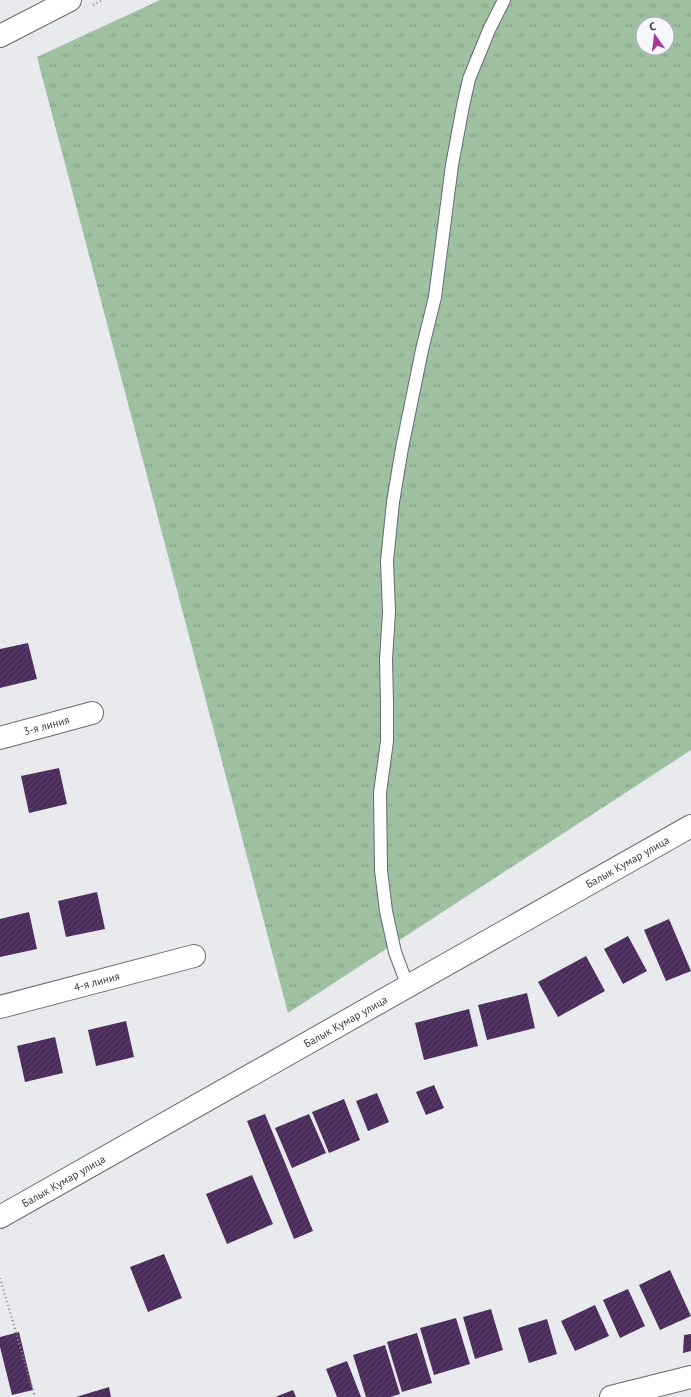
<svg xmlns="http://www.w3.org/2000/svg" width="691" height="1397" font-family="'PT Sans',sans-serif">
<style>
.grass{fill:url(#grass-tufts);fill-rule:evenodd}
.building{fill:url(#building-hatch)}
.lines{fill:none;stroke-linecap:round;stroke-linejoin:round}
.lane-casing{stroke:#686a6d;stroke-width:14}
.street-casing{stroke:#686a6d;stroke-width:24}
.secondary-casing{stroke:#686a6d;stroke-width:24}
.path{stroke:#8d8e90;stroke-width:2.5;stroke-dasharray:1 3;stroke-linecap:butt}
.lane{stroke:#fff;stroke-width:12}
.street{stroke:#fff;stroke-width:22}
.secondary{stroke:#fff;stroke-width:22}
.labels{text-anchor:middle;stroke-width:4;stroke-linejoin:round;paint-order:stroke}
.street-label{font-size:11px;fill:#3a3b3c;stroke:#f5f7fb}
</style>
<defs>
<pattern id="grass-tufts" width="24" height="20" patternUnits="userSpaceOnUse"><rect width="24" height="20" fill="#9fc1a2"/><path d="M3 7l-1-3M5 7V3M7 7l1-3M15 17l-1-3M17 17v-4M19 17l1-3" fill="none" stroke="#839e85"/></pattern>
<pattern id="building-hatch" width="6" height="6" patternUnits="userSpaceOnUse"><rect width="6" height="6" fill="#4a2d5a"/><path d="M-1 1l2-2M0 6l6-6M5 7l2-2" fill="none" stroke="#5c446a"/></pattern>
</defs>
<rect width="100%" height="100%" fill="#e8eaed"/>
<path class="grass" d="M 160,0 L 691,0 L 691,750 L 288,1013 L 37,57 ZM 643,24 L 667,24 L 667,48 L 643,48 Z"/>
<path class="building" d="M 28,643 L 37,679 L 0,688 L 0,649 Z
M 59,768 L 67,804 L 29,813 L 21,776 Z
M 97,892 L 105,929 L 66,937 L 58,901 Z
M 29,912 L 37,949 L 0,957 L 0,919 Z
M 669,919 L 691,971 L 666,981 L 644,930 Z
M 628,936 L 647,971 L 623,984 L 604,949 Z
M 586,956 L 605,991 L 558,1017 L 538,982 Z
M 527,993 L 535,1028 L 487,1040 L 478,1005 Z
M 469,1009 L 478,1046 L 424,1060 L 415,1023 Z
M 126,1021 L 134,1057 L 96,1066 L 88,1030 Z
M 55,1037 L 63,1073 L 25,1082 L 17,1046 Z
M 434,1085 L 444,1108 L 426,1115 L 416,1092 Z
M 377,1093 L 389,1122 L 368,1131 L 356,1101 Z
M 344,1099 L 360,1140 L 329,1153 L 312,1112 Z
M 265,1114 L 313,1231 L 294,1239 L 247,1121 Z
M 309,1114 L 326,1153 L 292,1168 L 275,1128 Z
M 252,1175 L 273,1224 L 227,1244 L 206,1194 Z
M 164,1254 L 182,1298 L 148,1312 L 130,1267 Z
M 670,1270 L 691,1316 L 660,1330 L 639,1285 Z
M 628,1289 L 645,1326 L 620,1338 L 603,1300 Z
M 595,1305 L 609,1336 L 575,1351 L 561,1321 Z
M 491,1309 L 503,1350 L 475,1359 L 463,1317 Z
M 456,1318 L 470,1364 L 434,1375 L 420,1328 Z
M 547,1319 L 557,1354 L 529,1363 L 518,1328 Z
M 19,1332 L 33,1390 L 12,1395 L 0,1347 L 0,1337 Z
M 417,1333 L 432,1383 L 402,1392 L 387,1342 Z
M 691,1334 L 691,1351 L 683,1353 L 684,1335 Z
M 385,1345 L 400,1394 L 390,1397 L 366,1397 L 353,1355 Z
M 347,1361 L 361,1397 L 337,1397 L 326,1369 Z
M 109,1387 L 111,1397 L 76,1397 Z
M 293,1390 L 296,1397 L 275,1397 Z"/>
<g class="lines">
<defs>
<path id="lane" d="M 408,987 L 395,952 L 386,911 L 381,870 L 380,793 L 387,741 L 387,703 L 386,660 L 389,612 L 387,561 L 393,502 L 402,448 L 422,350 L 435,297 L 452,165 L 463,106 L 469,79 L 489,30 L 504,0"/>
<g id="street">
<path d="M 0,36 L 70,0"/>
<path id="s1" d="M 0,738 L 92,713"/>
<path id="s2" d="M 0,1007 L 194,956"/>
<path id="s3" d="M 0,1217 L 691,826"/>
</g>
<path id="secondary" d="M 611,1397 L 691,1377"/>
</defs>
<use href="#lane" class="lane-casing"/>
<use href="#street" class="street-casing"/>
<use href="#secondary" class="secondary-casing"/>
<path class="path" d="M 93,5 L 103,0
M 0,1278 L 35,1397"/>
<use href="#lane" class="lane"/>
<use href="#street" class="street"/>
<use href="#secondary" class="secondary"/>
</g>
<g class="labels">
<g class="street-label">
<text dy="4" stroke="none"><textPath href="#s1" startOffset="48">3-я линия</textPath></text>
<text dy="4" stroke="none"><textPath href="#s3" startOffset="721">Балык Кумар улица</textPath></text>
<text dy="4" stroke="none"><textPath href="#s2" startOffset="100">4-я линия</textPath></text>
<text dy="4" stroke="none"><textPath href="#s3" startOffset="397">Балык Кумар улица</textPath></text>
<text dy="4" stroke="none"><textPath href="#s3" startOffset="73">Балык Кумар улица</textPath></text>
</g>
</g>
<g transform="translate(655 36) rotate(346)"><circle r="19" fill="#f5f7fb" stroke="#aaacaf"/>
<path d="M0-3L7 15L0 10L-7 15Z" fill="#a2389a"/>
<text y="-6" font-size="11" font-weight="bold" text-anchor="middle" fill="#3a3b3c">С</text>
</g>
</svg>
